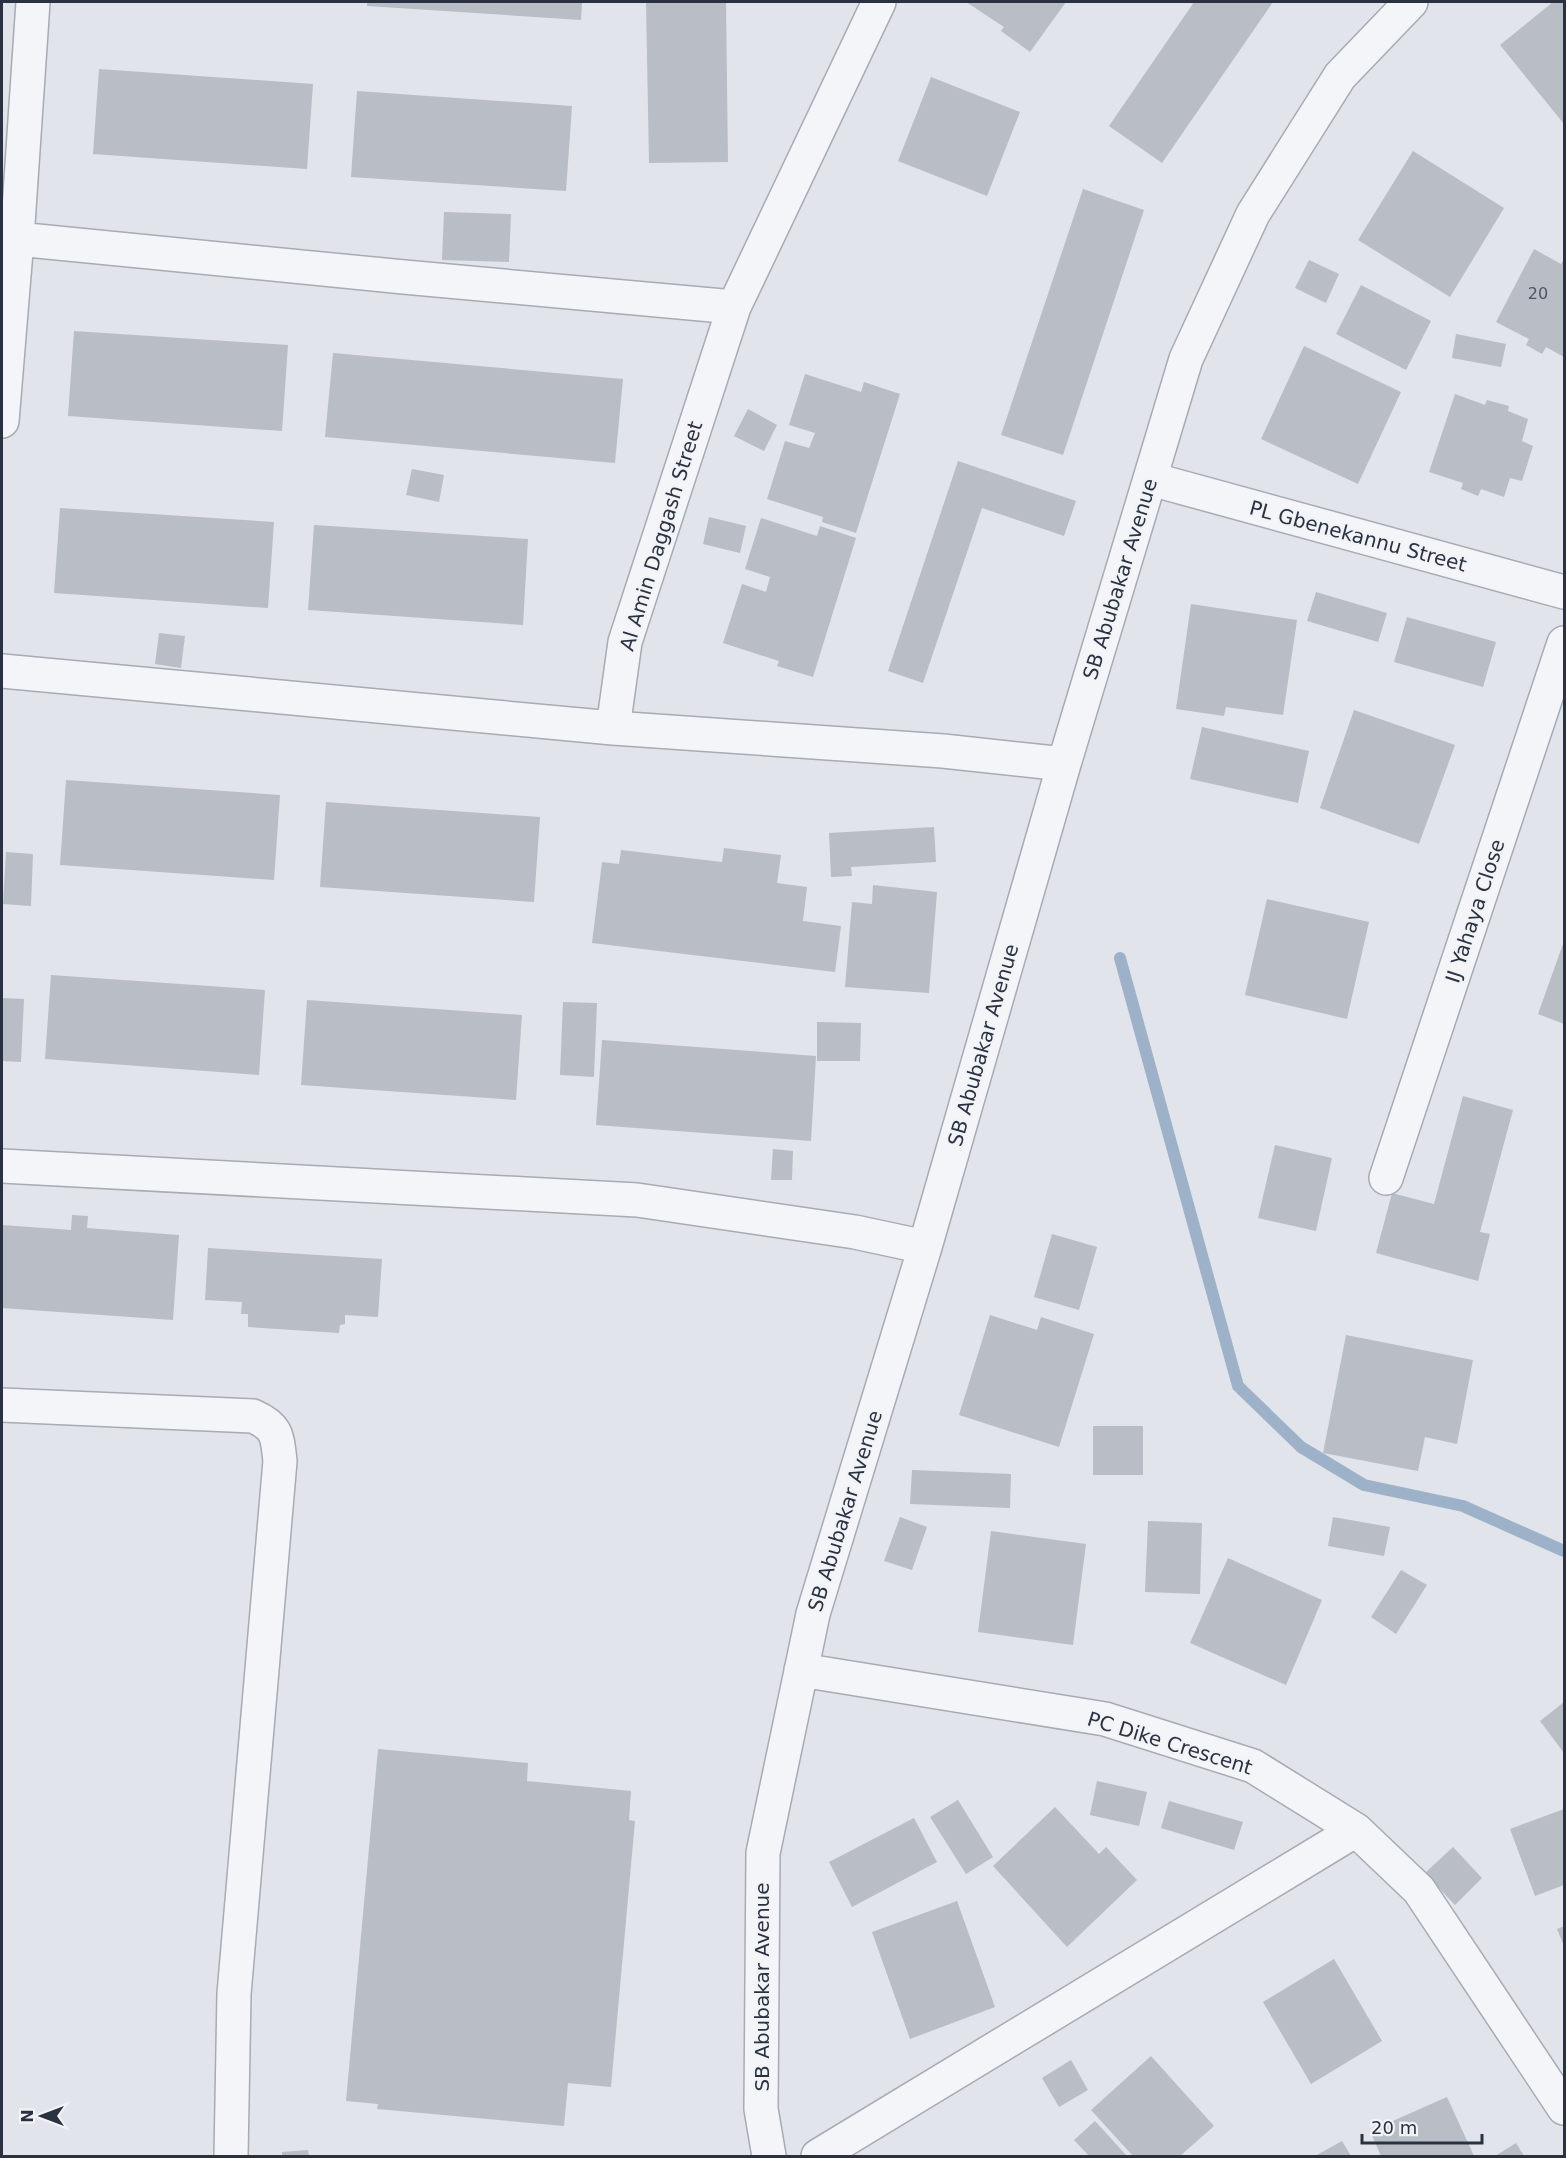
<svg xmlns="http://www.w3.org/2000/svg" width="1566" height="2158" font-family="'DejaVu Sans',sans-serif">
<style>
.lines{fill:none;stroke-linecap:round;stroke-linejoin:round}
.stream{stroke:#9db2c9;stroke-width:12}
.building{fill:#b8bdc6}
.minor-casing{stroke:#a6abb4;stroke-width:36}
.minor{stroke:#f4f5f8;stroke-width:33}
.labels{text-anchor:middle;stroke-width:4.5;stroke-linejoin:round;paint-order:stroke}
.number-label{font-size:16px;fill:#4e5562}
.street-label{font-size:20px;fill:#2a3241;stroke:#f1f3f7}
</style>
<rect width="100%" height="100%" fill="#e1e4ea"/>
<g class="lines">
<path class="stream" d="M 1120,958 L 1238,1386 L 1301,1447 L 1364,1485 L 1463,1506 L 1564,1551"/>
</g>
<path class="building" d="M 367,2 L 582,2 L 581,20 L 367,6 Z
M 646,2 L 726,2 L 728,162 L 649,163 Z
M 966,2 L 1066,2 L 1030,52 L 1001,31 L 1004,27 Z
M 1194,2 L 1273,2 L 1162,163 L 1109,126 Z
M 1553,2 L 1564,2 L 1564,124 L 1500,45 Z
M 99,69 L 313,84 L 307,169 L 93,154 Z
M 931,77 L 1020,112 L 987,196 L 898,161 Z
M 357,91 L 572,106 L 566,191 L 351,177 Z
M 1413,151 L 1504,208 L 1450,297 L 1358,240 Z
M 1083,189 L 1144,210 L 1063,455 L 1001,435 Z
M 444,212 L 511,214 L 509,262 L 442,260 Z
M 1534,249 L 1561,264 L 1564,259 L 1564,357 L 1546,347 L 1542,354 L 1526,345 L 1529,339 L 1496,322 Z
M 1309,260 L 1339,274 L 1326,303 L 1295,288 Z
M 1361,285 L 1431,321 L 1406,370 L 1336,334 Z
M 74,331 L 288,345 L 282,431 L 68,416 Z
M 1456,334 L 1506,344 L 1501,367 L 1452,358 Z
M 1304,346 L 1401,392 L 1358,484 L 1261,439 Z
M 333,353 L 623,379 L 615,463 L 325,437 Z
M 805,374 L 861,392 L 864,382 L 900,394 L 856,533 L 822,522 L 823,517 L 767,499 L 785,441 L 809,448 L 815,433 L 789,425 Z
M 1455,394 L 1485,405 L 1487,400 L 1509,406 L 1508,411 L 1528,419 L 1522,441 L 1533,446 L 1522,481 L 1510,478 L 1504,497 L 1481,489 L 1478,496 L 1461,489 L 1463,483 L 1429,472 Z
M 748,409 L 777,425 L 764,451 L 734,436 Z
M 958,461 L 1076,501 L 1064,536 L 982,508 L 923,683 L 888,671 Z
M 412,469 L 444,475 L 439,502 L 406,495 Z
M 60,508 L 274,522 L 268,608 L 54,593 Z
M 709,517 L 746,526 L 740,553 L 703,544 Z
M 761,518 L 817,536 L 820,526 L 856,538 L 813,677 L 777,666 L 779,661 L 723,643 L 742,584 L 766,592 L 770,577 L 745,569 Z
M 314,525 L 528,539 L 523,625 L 308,610 Z
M 1316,592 L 1387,613 L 1378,642 L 1307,621 Z
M 1191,604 L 1297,620 L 1283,715 L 1226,707 L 1224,716 L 1176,709 Z
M 1407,617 L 1496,642 L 1483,687 L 1394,662 Z
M 159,633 L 185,636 L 181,668 L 155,664 Z
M 1354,710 L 1455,745 L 1419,844 L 1320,808 Z
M 1202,727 L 1309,751 L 1298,803 L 1190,779 Z
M 66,780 L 280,795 L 274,880 L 60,865 Z
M 326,802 L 540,817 L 534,902 L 320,887 Z
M 934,827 L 936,862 L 851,867 L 852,876 L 831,877 L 829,833 Z
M 724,848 L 781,855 L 777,883 L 807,887 L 803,921 L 841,926 L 835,972 L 592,943 L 602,862 L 619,864 L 621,850 L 722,862 Z
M 6,852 L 33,854 L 31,906 L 3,904 Z
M 873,885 L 937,892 L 929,993 L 845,987 L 852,902 L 872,904 Z
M 1267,899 L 1369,922 L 1347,1019 L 1245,995 Z
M 1564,941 L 1564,1024 L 1538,1014 Z
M 51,975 L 265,990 L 259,1075 L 45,1059 Z
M 2,998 L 24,999 L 21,1062 L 2,1061 Z
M 307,1000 L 522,1015 L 516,1100 L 301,1085 Z
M 563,1002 L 597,1003 L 594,1077 L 560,1075 Z
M 817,1022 L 861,1023 L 860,1061 L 817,1061 Z
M 602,1040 L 816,1056 L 811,1141 L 596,1125 Z
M 1463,1096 L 1513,1110 L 1480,1232 L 1490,1234 L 1478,1281 L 1376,1253 L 1392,1193 L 1434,1204 Z
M 1275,1145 L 1332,1158 L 1316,1231 L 1258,1218 Z
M 773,1149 L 793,1151 L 792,1180 L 771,1180 Z
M 72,1215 L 88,1216 L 87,1228 L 179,1235 L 173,1320 L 2,1308 L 2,1225 L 71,1230 Z
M 1052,1234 L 1097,1247 L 1079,1310 L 1034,1297 Z
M 208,1248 L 382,1259 L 378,1317 L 345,1315 L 345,1324 L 340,1325 L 339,1333 L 248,1327 L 248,1314 L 241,1314 L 242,1302 L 205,1300 Z
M 990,1315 L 1037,1330 L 1041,1317 L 1094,1334 L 1059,1447 L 959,1415 Z
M 1346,1335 L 1473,1360 L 1457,1444 L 1425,1437 L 1418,1471 L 1323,1453 Z
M 1093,1426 L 1143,1426 L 1143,1475 L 1093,1475 Z
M 912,1470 L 1011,1474 L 1010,1508 L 910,1504 Z
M 900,1517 L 927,1527 L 912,1570 L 884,1561 Z
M 1333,1517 L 1390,1527 L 1384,1556 L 1328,1546 Z
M 1148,1521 L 1202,1523 L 1200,1594 L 1145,1592 Z
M 991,1531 L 1086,1544 L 1073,1645 L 978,1632 Z
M 1228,1558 L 1322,1600 L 1286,1685 L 1190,1643 Z
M 1401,1570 L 1427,1585 L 1396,1634 L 1371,1617 Z
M 1564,1702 L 1564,1753 L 1540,1721 Z
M 378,1749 L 528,1763 L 527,1781 L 631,1791 L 629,1820 L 635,1821 L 611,2087 L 568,2083 L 564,2126 L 377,2109 L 378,2104 L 346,2101 Z
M 1097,1781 L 1147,1792 L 1139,1826 L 1090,1815 Z
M 958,1800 L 993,1857 L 966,1874 L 930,1817 Z
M 1169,1801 L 1243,1822 L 1234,1850 L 1161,1828 Z
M 1055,1807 L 1099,1854 L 1106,1847 L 1137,1880 L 1067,1947 L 993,1866 Z
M 1564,1809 L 1564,1885 L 1535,1896 L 1510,1829 Z
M 914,1818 L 937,1862 L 852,1907 L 829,1862 Z
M 1453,1847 L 1482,1878 L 1455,1905 L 1425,1873 Z
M 957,1901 L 995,2007 L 910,2039 L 872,1932 Z
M 1564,1926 L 1564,1946 L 1557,1929 Z
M 1334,1959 L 1382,2041 L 1311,2084 L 1263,2002 Z
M 1151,2056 L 1214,2126 L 1180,2156 L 1133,2156 L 1091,2110 Z
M 1071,2060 L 1088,2090 L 1059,2107 L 1042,2078 Z
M 1447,2097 L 1474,2156 L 1381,2156 L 1370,2131 Z
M 1095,2121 L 1127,2156 L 1089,2156 L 1074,2140 Z
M 1342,2141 L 1351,2156 L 1315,2156 Z
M 1516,2143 L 1524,2156 L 1495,2156 Z
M 308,2150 L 309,2156 L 282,2156 L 282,2152 Z"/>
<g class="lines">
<defs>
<path id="minor" d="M 879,2 L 734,307 L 625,642 L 613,728 L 943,751 L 1064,764
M 17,239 L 404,277 L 734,307
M 2,421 L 17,239 L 33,2
M 1151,479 L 1564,592
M 2,671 L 613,728
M 2,1166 L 637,1200 L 855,1232 L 925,1247
M 1386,1178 L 1564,643
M 2,1405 L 253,1416 C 278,1427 277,1436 280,1461 L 234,1994 L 231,2156
M 801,1670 L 1105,1719 L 1253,1766 L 1356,1830 L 1419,1890 L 1564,2108
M 769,2156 L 761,2109 L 763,1853 L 813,1614 L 925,1247 L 1064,764 L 1186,359 L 1253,214 L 1340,76 L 1411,2
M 818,2156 L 1356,1830"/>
</defs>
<use href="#minor" class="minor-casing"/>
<use href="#minor" class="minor"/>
</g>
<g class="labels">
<g class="number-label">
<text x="1538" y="299">20</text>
</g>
<g class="street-label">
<text transform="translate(661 536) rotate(-73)" y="7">Al Amin Daggash Street</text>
<text transform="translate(1358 536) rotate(15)" y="7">PL Gbenekannu Street</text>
<text transform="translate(1120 579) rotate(-73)" y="7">SB Abubakar Avenue</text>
<text transform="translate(1475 911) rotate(-72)" y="7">IJ Yahaya Close</text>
<text transform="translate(983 1045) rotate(-74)" y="7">SB Abubakar Avenue</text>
<text transform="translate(845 1511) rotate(-73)" y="7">SB Abubakar Avenue</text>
<text transform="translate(1170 1743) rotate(17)" y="7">PC Dike Crescent</text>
<text transform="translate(762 1987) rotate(-90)" y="7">SB Abubakar Avenue</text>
</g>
</g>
<rect width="1566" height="2158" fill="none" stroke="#2a3241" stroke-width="6"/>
<g transform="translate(42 2116) rotate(270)" stroke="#f1f3f7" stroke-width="4.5" paint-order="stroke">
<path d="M0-4.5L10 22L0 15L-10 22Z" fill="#2a3241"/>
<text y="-9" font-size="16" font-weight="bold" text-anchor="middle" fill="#2a3241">N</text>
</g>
<path d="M1362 2134v9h120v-9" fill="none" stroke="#2a3241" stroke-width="3"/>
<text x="1371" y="2134" font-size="18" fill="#2a3241" stroke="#f1f3f7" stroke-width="4.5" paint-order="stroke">20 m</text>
</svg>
